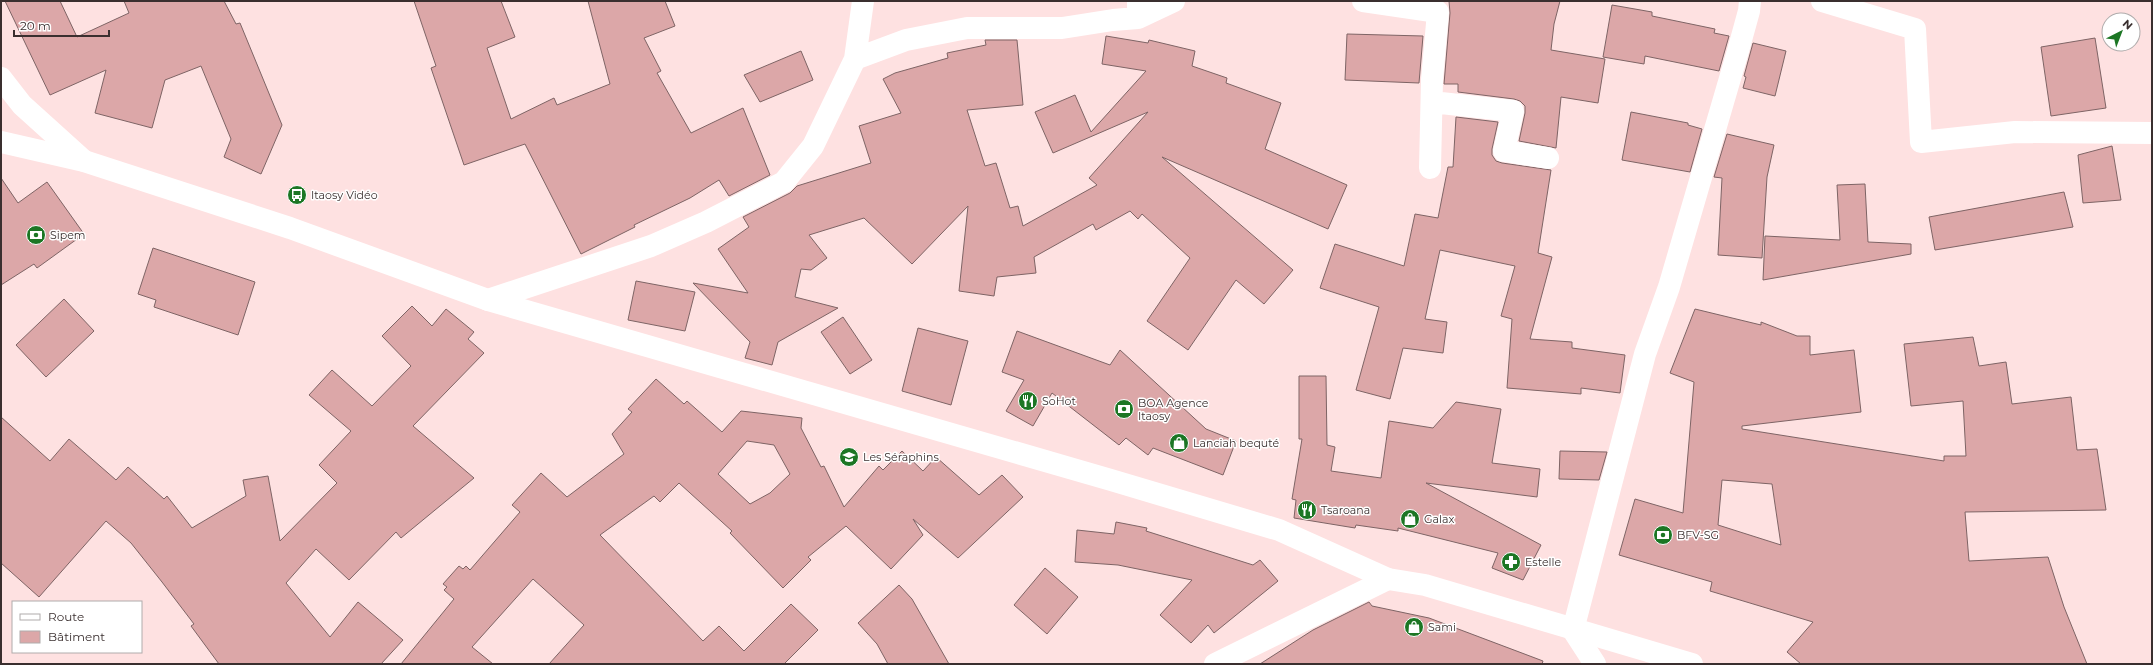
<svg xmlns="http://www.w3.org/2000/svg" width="2153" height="665" font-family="Montserrat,sans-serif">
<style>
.building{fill:#dca7a8;stroke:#7e6465;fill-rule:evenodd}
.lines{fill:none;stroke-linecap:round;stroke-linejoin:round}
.street{stroke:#fff;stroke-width:22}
.secondary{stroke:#fff;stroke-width:22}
.labels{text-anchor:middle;stroke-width:3;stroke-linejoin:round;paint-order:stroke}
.poi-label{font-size:11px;fill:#3a2f2f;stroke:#fff;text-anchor:start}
</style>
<rect width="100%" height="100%" fill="#fee1e1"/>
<path class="building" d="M 5,1 L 60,1 L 77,37 L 129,13 L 124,1 L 224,1 L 236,24 L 240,23 L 282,125 L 261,174 L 224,157 L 231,139 L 201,66 L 165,80 L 152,128 L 95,113 L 106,70 L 50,95 Z
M 414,1 L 501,1 L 515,37 L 487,48 L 511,119 L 554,98 L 557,105 L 610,84 L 588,1 L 665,1 L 675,26 L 644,38 L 661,71 L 657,73 L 691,133 L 743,108 L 770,175 L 729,196 L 719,180 L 690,198 L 634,225 L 635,227 L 581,254 L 525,144 L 464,165 L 431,68 L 436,66 Z
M 1449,1 L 1560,1 L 1554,24 L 1551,50 L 1605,59 L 1598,103 L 1561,97 L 1556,148 L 1519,141 L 1525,113 L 1525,106 L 1520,101 L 1514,99 L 1458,92 L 1458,84 L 1444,84 L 1450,13 Z
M 1612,5 L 1652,12 L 1652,16 L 1715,29 L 1714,33 L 1729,36 L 1719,71 L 1645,56 L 1644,64 L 1603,57 Z
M 1347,34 L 1423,36 L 1419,83 L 1345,80 Z
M 1106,36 L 1148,43 L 1149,40 L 1195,51 L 1192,66 L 1227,78 L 1226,83 L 1281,103 L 1265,149 L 1347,185 L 1328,229 L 1162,157 L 1293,270 L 1264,304 L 1236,280 L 1188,350 L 1147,321 L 1190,258 L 1142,214 L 1138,219 L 1130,211 L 1096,230 L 1093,224 L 1034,257 L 1036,273 L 997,277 L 994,296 L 959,291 L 968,206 L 912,264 L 864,218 L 809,235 L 827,258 L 811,270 L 801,269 L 795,297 L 838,308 L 778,342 L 772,365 L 745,358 L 750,342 L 693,283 L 748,293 L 718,249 L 749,227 L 743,217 L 790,193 L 797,186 L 871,163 L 859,126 L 901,113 L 883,79 L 895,73 L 948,58 L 947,53 L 986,45 L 985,40 L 1017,40 L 1023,105 L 967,110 L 985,166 L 996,163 L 1010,208 L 1018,206 L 1023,226 L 1097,185 L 1089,178 L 1148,112 L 1053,153 L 1035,112 L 1075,95 L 1091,132 L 1146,71 L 1102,64 Z
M 2095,38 L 2106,108 L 2051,116 L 2041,47 Z
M 1753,43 L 1786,51 L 1775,96 L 1743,88 L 1746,77 L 1744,76 Z
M 801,51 L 813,80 L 760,102 L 744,75 Z
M 1631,112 L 1688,123 L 1688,125 L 1702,129 L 1690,172 L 1622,160 Z
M 1456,117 L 1498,122 L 1492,149 L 1492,155 L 1496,161 L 1502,163 L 1551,170 L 1538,253 L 1552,257 L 1530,339 L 1572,342 L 1572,348 L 1625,355 L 1620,393 L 1581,388 L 1581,394 L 1507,388 L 1512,319 L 1501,316 L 1515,266 L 1440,250 L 1425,319 L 1447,322 L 1443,353 L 1403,348 L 1390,399 L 1356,390 L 1379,307 L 1320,288 L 1335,244 L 1404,266 L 1415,214 L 1438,218 L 1448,167 L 1453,167 Z
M 1727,134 L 1774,145 L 1767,177 L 1762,258 L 1718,255 L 1722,178 L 1714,177 Z
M 2112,146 L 2121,200 L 2083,203 L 2078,155 Z
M 1,178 L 18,203 L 47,182 L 84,234 L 37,268 L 34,264 L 1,285 Z
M 1865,184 L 1868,242 L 1911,244 L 1911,254 L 1763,280 L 1765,236 L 1840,240 L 1837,185 Z
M 2064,192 L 2073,227 L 1935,250 L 1929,217 Z
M 153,248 L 255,282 L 238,335 L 154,307 L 156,300 L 138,294 Z
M 636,281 L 695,292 L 685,331 L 628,320 Z
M 64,299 L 94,331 L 46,377 L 16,345 Z
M 412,306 L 432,326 L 446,309 L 474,332 L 468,339 L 484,353 L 413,426 L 474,478 L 401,538 L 396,532 L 349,580 L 316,549 L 286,583 L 330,637 L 358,602 L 403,640 L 381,664 L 219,664 L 191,626 L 194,624 L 162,582 L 131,543 L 106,521 L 39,597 L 1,563 L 1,417 L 50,461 L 69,439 L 116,480 L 128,467 L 164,499 L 167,496 L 192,528 L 246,496 L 243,480 L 268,476 L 280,541 L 337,483 L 319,465 L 351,431 L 309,395 L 332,370 L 372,406 L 411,366 L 382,336 Z
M 1695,309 L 1761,325 L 1761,322 L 1797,336 L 1810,336 L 1810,355 L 1854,350 L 1861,412 L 1742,426 L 1742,429 L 1944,461 L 1944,456 L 1966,456 L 1963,401 L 1911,406 L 1904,344 L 1973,337 L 1979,366 L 2006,362 L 2012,404 L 2071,397 L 2077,450 L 2097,449 L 2106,510 L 1965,512 L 1969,561 L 2048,557 L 2064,607 L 2087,664 L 1801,664 L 1787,652 L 1813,622 L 1710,591 L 1712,582 L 1619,555 L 1635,499 L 1683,513 L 1694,382 L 1670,373 ZM 1722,480 L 1772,484 L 1781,545 L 1718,525 Z
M 843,317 L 872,360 L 850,374 L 821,332 Z
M 918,328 L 968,341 L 951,405 L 902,391 Z
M 1017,331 L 1110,365 L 1120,350 L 1206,429 L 1236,441 L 1223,475 L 1153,448 L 1148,455 L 1126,438 L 1119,445 L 1052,393 L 1033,426 L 1006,411 L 1024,380 L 1002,372 Z
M 1299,376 L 1326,376 L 1327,445 L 1335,447 L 1331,471 L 1381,478 L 1389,421 L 1433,428 L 1456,402 L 1501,409 L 1492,463 L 1540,469 L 1537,497 L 1426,483 L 1541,545 L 1523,580 L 1492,568 L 1498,553 L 1398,528 L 1398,531 L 1356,525 L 1355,528 L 1294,518 L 1296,500 L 1292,499 L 1302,439 L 1299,439 Z
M 656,379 L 684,404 L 687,401 L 722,432 L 741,411 L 802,418 L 801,428 L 821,467 L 824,466 L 844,507 L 879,466 L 883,470 L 902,451 L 923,471 L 936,457 L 979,495 L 1002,475 L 1023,497 L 958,558 L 913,519 L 923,535 L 891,569 L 846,526 L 808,557 L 811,560 L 783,588 L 730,533 L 732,531 L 679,483 L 660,502 L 654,496 L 600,535 L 703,641 L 719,626 L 744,651 L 791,604 L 818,630 L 784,664 L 549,664 L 584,625 L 533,579 L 472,647 L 493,664 L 401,664 L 454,599 L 444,590 L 447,587 L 443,584 L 459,566 L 463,569 L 466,566 L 470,570 L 520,512 L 512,505 L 541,473 L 567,497 L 624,454 L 612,434 L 632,412 L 628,409 ZM 747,441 L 774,445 L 790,474 L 770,493 L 750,504 L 718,474 Z
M 1560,451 L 1607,452 L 1599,480 L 1559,479 Z
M 1116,522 L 1147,528 L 1146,531 L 1253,565 L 1260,560 L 1278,581 L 1214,633 L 1208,625 L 1191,643 L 1160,615 L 1192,580 L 1118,565 L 1075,562 L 1077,530 L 1114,534 Z
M 1045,568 L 1078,597 L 1047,634 L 1014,605 Z
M 899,585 L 912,599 L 949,664 L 888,664 L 877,644 L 858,623 Z
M 1369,602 L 1372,606 L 1429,618 L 1543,661 L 1542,664 L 1260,664 L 1313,630 Z"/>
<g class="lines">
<path class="street" d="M 1363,1 L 1438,12 L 1432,80 L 1430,168
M 1822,1 L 1915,29 L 1921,142 L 2015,132 L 2152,133
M 1138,18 L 1174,1
M 855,59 L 906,40 L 967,28 L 1062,28 L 1113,20 L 1138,18 L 1138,1
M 1,78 L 22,105 L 84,161
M 1432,102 L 1513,111 L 1504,151 L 1548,158
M 488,300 L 651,246 L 706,222 L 784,182 L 813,146 L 855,59 L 863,1
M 1215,664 L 1388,579
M 1595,664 L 1573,630 L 1645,354 L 1669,287 L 1738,51 L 1749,11 L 1750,1"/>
<path class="secondary" d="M 1,142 L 84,161 L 290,228 L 488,300 L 1111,480 L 1279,530 L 1388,579 L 1425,585 L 1692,664"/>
</g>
<defs>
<symbol id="bus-disc" viewBox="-11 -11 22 22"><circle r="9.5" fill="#1c7624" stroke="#fff"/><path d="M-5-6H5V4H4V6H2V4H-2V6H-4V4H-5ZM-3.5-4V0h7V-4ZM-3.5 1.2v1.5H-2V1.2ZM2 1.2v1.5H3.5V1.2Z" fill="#fff"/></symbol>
<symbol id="bank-disc" viewBox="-11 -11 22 22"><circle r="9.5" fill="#1c7624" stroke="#fff"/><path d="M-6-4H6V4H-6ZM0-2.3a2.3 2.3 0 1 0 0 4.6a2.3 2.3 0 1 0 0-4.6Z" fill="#fff"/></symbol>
<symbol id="restaurant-disc" viewBox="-11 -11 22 22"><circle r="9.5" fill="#1c7624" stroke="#fff"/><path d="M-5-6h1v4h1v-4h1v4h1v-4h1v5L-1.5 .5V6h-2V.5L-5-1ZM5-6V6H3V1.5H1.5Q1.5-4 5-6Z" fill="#fff"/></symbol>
<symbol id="shop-disc" viewBox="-11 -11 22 22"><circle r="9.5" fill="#1c7624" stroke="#fff"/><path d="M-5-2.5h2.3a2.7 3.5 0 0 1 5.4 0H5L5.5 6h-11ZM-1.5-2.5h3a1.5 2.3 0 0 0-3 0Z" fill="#fff"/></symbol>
<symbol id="school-disc" viewBox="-11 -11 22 22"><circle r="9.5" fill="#1c7624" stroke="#fff"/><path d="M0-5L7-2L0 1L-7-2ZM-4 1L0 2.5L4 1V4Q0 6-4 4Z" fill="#fff"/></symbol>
<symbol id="pharmacy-disc" viewBox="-11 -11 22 22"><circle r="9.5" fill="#1c7624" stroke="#fff"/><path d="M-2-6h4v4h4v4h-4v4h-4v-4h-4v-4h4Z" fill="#fff"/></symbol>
</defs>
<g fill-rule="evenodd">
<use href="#bus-disc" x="286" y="184" width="22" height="22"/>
<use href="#bank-disc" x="25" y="224" width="22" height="22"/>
<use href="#restaurant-disc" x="1017" y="390" width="22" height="22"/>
<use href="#bank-disc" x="1113" y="398" width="22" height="22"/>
<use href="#shop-disc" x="1168" y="432" width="22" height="22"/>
<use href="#school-disc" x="838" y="446" width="22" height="22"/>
<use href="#restaurant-disc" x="1296" y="499" width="22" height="22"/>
<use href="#shop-disc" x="1399" y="508" width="22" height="22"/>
<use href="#bank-disc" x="1652" y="524" width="22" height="22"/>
<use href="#pharmacy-disc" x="1500" y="551" width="22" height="22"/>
<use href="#shop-disc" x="1403" y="616" width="22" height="22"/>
</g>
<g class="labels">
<g class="poi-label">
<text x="311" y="199">Itaosy Vidéo</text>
<text x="50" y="239">Sipem</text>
<text x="1042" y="405">SoHot</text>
<text x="1138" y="407">BOA Agence<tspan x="1138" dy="13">Itaosy</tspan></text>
<text x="1193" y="447">Lanciah bequté</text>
<text x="863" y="461">Les Séraphins</text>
<text x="1321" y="514">Tsaroana</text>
<text x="1424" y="523">Galax</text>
<text x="1677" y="539">BFV-SG</text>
<text x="1525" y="566">Estelle</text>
<text x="1428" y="631">Sami</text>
</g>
</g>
<rect width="2153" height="665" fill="none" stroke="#3a2f2f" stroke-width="4"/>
<rect x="12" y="601" width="130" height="52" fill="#ffffff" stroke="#b0acac"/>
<rect x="20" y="614" width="20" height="6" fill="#ffffff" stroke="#b0acac"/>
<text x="48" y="621" font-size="12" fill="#3a2f2f">Route</text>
<rect x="20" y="631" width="20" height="12" fill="#dca7a8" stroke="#b0acac"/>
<text x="48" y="641" font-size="12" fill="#3a2f2f">Bâtiment</text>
<g transform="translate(2121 32) rotate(42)"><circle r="19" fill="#ffffff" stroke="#b0acac"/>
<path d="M0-3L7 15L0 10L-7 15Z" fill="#1c7624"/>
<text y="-6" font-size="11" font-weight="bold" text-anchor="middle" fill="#3a2f2f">N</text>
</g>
<path d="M14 30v6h95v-6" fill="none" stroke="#3a2f2f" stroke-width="2"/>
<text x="20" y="30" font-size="12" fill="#3a2f2f" stroke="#ffffff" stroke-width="3" paint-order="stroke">20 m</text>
</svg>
